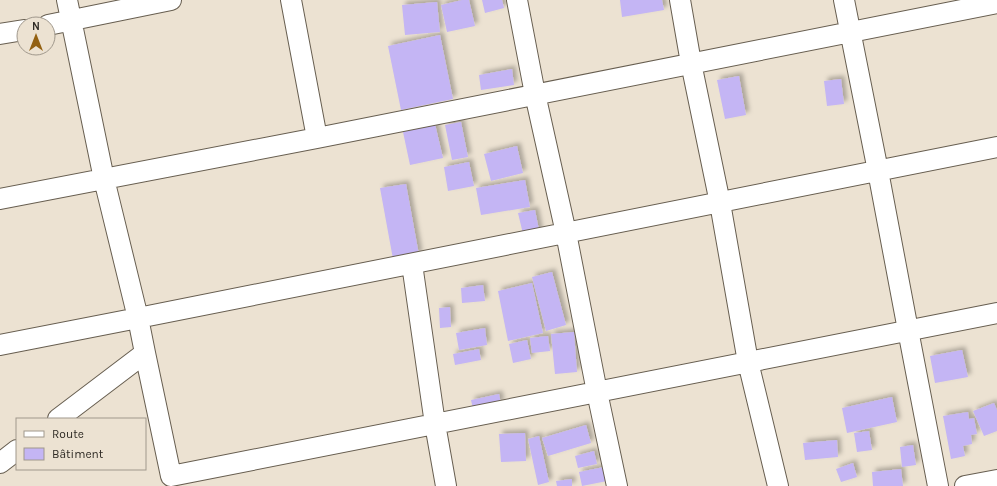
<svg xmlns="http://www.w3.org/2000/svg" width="997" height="486" font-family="Karla,sans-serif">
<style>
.building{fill:#c4b5f4;filter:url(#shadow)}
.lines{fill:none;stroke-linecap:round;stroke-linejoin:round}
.minor-casing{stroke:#675e50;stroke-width:22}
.minor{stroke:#fff;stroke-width:20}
</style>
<defs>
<filter id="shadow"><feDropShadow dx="3.5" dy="-3.5" stdDeviation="2" flood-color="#0004"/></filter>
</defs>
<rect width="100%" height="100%" fill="#ece2d2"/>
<path class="building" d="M 462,0 L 469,0 L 475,26 L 447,32 L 441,5 Z
M 482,0 L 502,0 L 504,8 L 485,13 Z
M 620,0 L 662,0 L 664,10 L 622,17 Z
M 437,2 L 440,32 L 405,35 L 402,5 Z
M 440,35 L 453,99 L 401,110 L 388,46 Z
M 512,69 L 514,85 L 481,90 L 479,75 Z
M 739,76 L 746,115 L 725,119 L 717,80 Z
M 841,79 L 844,104 L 827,106 L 824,81 Z
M 461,122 L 468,157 L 452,160 L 445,125 Z
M 435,124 L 443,158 L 410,165 L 403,132 Z
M 517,146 L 523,173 L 491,181 L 484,154 Z
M 469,162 L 474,186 L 448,191 L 444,167 Z
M 525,180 L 530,207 L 481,215 L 476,188 Z
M 406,184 L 419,255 L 393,259 L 380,188 Z
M 535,210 L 540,235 L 524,238 L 518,213 Z
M 552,272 L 566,325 L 546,331 L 532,277 Z
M 532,283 L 543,333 L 508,341 L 498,291 Z
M 483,285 L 485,301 L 462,303 L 461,288 Z
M 450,307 L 451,327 L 440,328 L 439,308 Z
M 485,328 L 487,345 L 459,350 L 456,333 Z
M 574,332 L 577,372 L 555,374 L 551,334 Z
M 548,336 L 550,351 L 532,353 L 530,338 Z
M 527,340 L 531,359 L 513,363 L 509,344 Z
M 479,349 L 481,360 L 455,365 L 453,354 Z
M 962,350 L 968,377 L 935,383 L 930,356 Z
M 499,394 L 501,404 L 473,409 L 471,400 Z
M 892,397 L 897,422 L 847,433 L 842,408 Z
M 994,403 L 997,410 L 997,431 L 984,436 L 973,411 Z
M 968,412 L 969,419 L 974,418 L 977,434 L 971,435 L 972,444 L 963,446 L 965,456 L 951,459 L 943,416 Z
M 586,425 L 591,443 L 548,456 L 542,438 Z
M 869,431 L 872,450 L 857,452 L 854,433 Z
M 525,433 L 526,461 L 501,462 L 499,434 Z
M 539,436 L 549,482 L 538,485 L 528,439 Z
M 837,440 L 838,457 L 805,460 L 803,443 Z
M 913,445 L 916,465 L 902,467 L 900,447 Z
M 594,451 L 597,464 L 578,468 L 575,456 Z
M 853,463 L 857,477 L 841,482 L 836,469 Z
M 604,467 L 607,481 L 582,486 L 579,472 Z
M 901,469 L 903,486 L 873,486 L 872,472 Z
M 572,479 L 572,486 L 557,486 L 556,481 Z"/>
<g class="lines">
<defs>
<path id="minor" d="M 67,0 L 104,179 L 138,318 L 145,353 L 171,476 L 997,313
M 291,0 L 317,138
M 517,0 L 535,94 L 566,233 L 597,392 L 617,486
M 680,0 L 691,63 L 720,203 L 748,362 L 778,486
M 844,0 L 878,171 L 908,330 L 938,486
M 48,25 L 171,0
M 0,34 L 24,30
M 0,199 L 317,138 L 997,3
M 412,264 L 435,424 L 446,486
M 0,345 L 138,318 L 997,147
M 58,419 L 145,353
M 0,463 L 17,450
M 965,486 L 997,480"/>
</defs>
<use href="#minor" class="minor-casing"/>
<use href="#minor" class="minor"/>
</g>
<rect x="16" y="418" width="130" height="52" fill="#ece2d2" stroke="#a0988c"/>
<rect x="24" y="431" width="20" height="6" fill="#ffffff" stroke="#a0988c"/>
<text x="52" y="438" font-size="12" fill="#2e2a24">Route</text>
<rect x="24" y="448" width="20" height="12" fill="#c4b5f4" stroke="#a0988c"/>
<text x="52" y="458" font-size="12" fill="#2e2a24">Bâtiment</text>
<g transform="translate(36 36)"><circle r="19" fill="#ece2d2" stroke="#a0988c"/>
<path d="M0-3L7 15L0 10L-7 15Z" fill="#936112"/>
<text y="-6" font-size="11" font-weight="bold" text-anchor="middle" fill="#2e2a24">N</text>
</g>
</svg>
